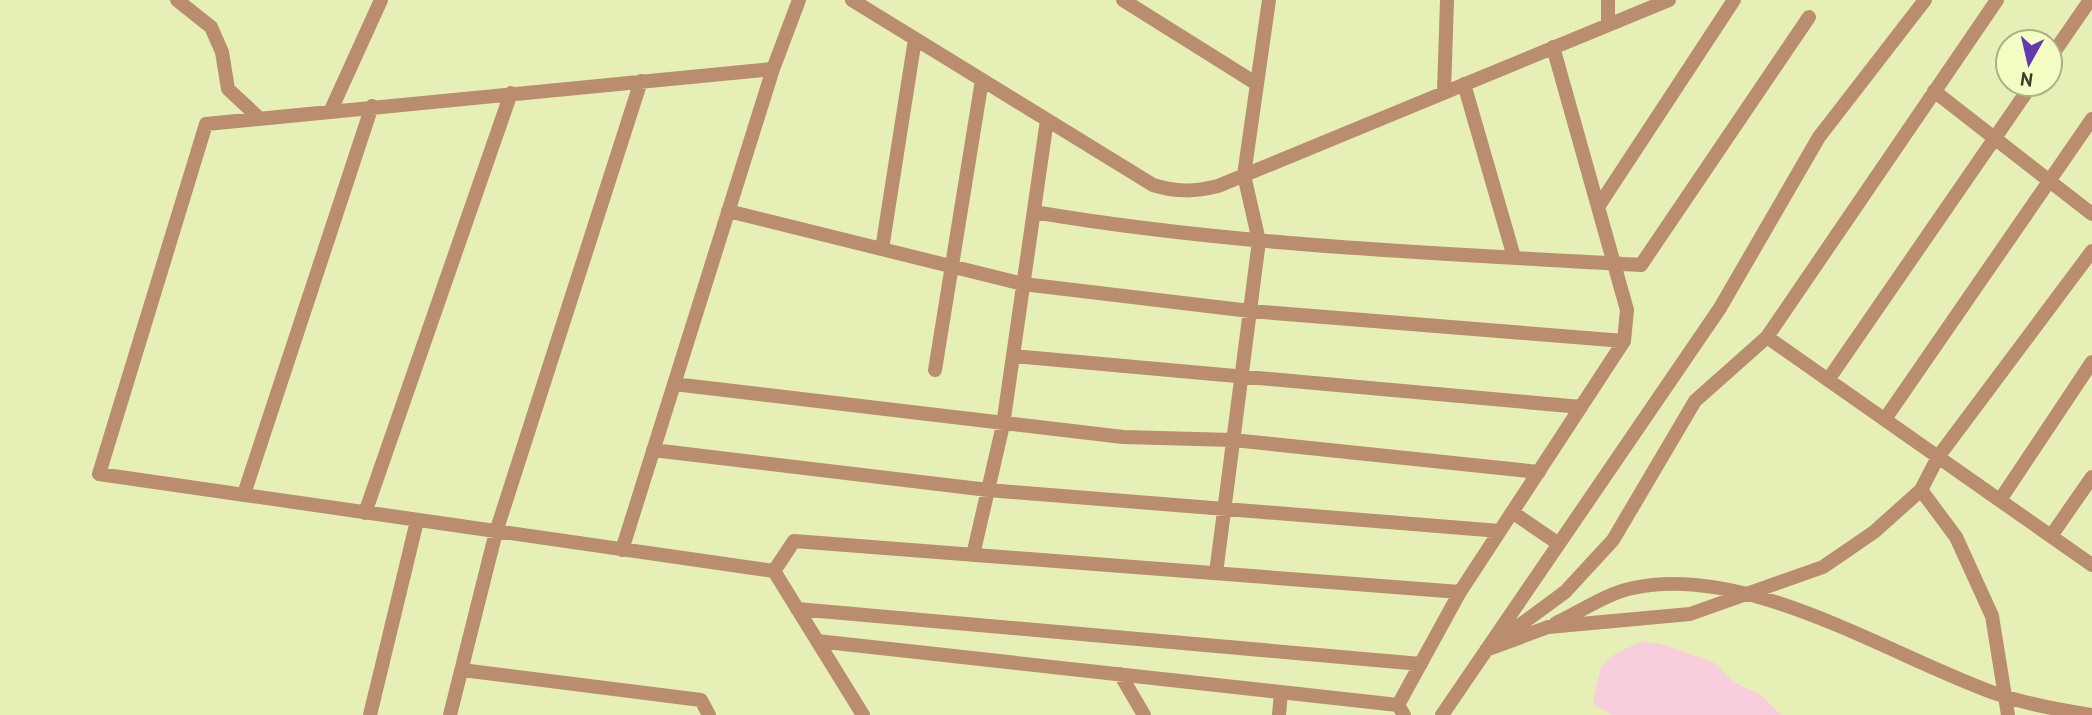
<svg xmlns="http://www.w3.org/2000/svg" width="2092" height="715" font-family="'PT Sans',sans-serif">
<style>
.green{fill:#f8cddc}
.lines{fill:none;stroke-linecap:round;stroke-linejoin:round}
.street{stroke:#ba8d6f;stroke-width:14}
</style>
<rect width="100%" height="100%" fill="#e6efb6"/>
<path class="green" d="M 1639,642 L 1658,643 L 1713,662 L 1734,682 L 1761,695 L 1781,715 L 1613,715 L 1596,706 L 1593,700 L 1601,667 L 1614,655 Z"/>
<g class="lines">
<path class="street" d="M 177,0 L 211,27 L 222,52 L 228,89 L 259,118
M 852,0 L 1153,185 C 1176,192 1194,192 1218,186 L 1669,0
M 1123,0 L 1257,84
M 1997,0 L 1767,337 L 1695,401 L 1613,540 L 1565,592 L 1486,650 L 1548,627 L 1690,614 L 1823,567 L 1874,532 L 1921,490 L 1938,457 L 2092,251
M 1608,25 L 1608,0
M 2050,58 L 2090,0
M 773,69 L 206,124 L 99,474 L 774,571 L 863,715
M 1464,84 L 1514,257
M 1934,91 L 2092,214
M 1444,92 L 1447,0
M 331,110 L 381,0
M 1598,207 L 1734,0
M 728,211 L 1023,284 L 1250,311 L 1624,341
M 1034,212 C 1235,246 1438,253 1641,265 L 1809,17
M 882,249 L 915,39
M 1767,337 L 2092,565
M 1013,356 L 1581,407
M 935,370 L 982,80
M 1828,380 L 2032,84
M 674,384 L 1123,437 L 1233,440 L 1539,472
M 1885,419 L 2092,119
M 653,450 L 988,490 L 1500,531
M 1921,490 L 1956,537 L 1992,616 L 2008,715
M 244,494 L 372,106
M 2000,500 L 2092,362
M 1512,512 L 1559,544
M 365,513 L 511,93
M 2051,536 L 2092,477
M 622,550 L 773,69 L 799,0
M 973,555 L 1003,425 L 1047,120
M 774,571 L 794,541 L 1460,592
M 1216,573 L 1259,241 L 1244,175 L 1269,0
M 797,609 L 1421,664
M 1556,623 C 1580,612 1607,593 1633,588 C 1748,563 1890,656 1997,694 C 2027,704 2059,710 2091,715
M 817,641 L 1398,705 L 1404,715
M 462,670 L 701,700 L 709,715
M 1120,674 L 1144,715
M 1398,705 L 1460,592 L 1624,341 L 1627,310 L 1553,47
M 370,715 L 417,521
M 450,715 L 496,532 L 641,81
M 1279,715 L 1281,692
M 1442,715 L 1720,308 L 1819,137 L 1925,0"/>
</g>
<g transform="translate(2029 63) rotate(188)"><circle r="33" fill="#f3fdc3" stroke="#a9b185" stroke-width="2"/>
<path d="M0-5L12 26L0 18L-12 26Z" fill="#6438b0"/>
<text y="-10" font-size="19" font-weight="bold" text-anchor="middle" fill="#3b3f28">N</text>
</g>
</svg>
